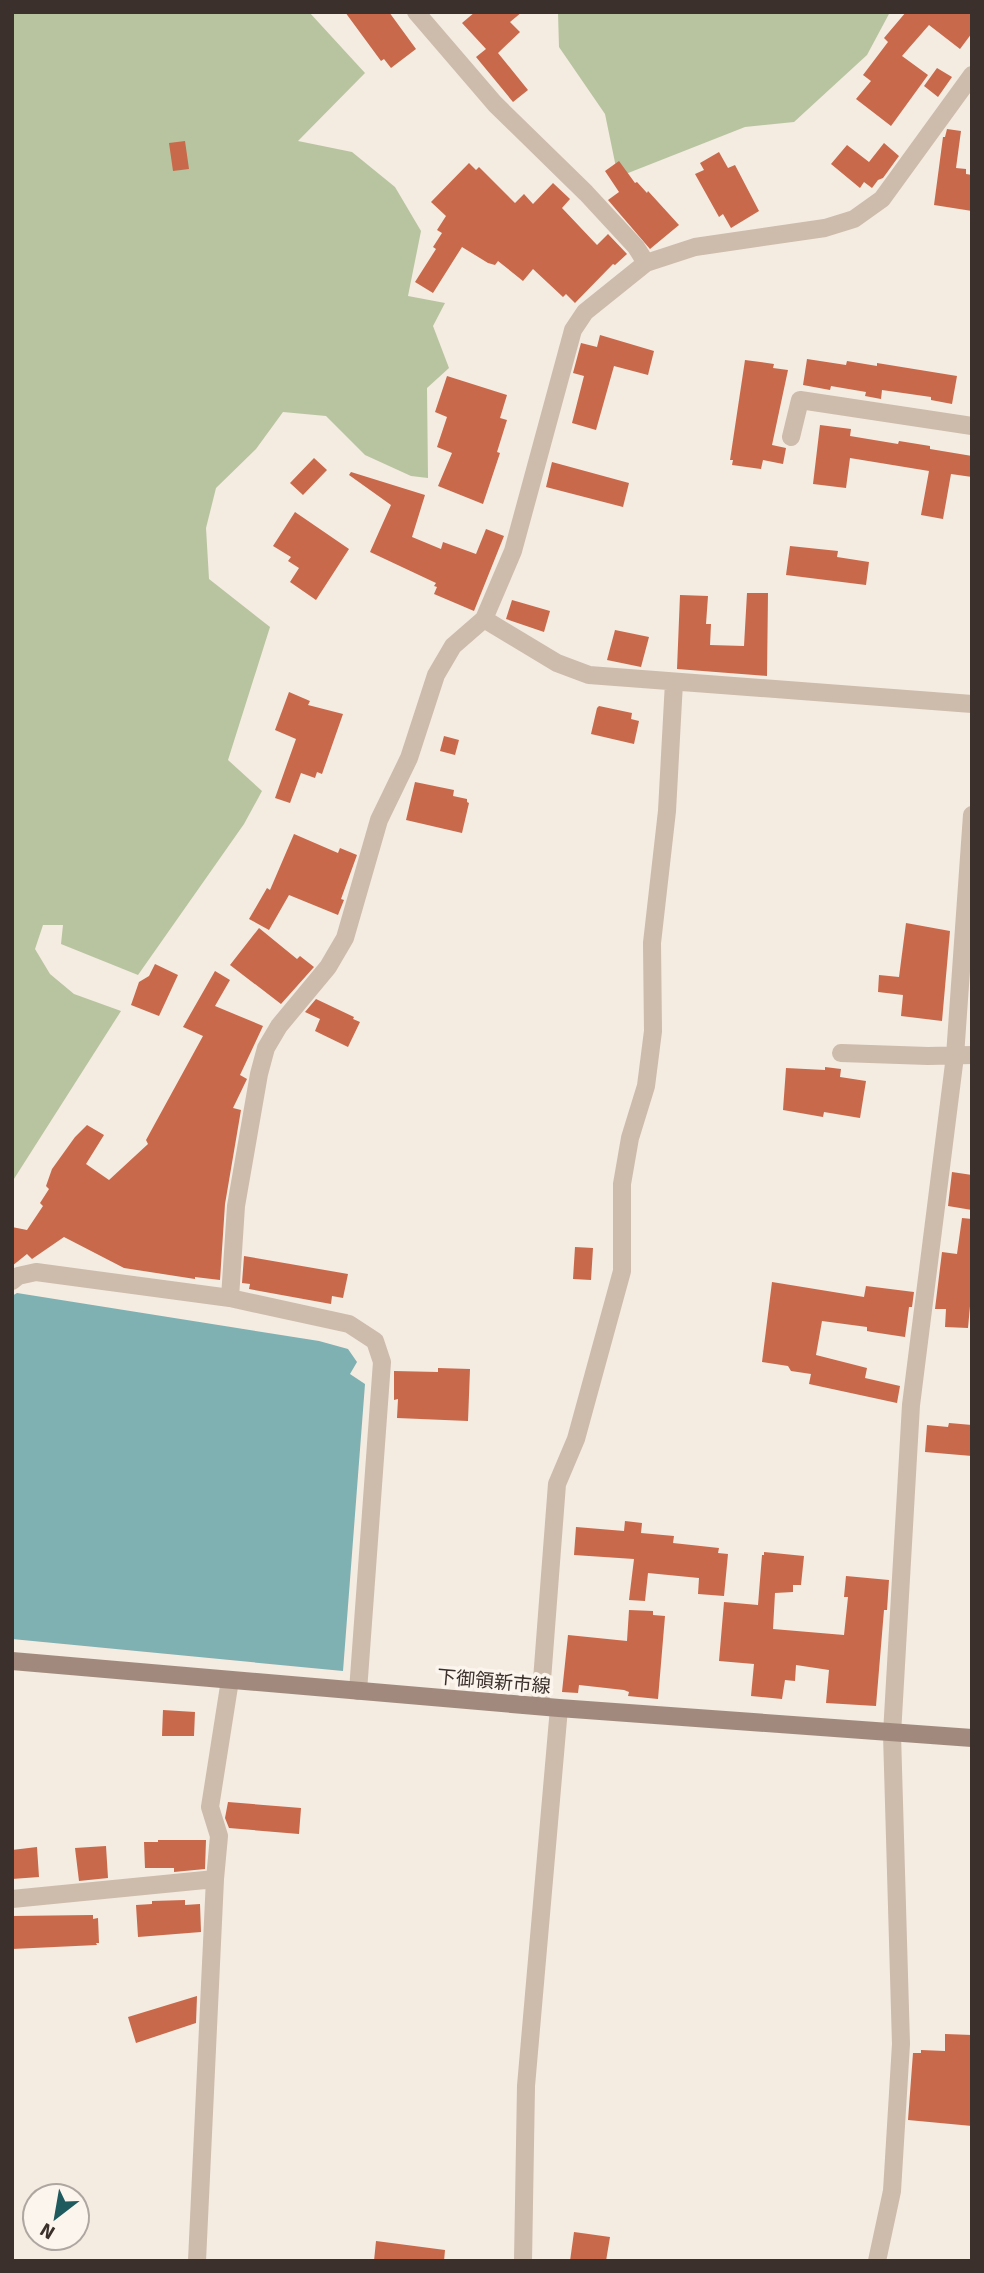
<svg xmlns="http://www.w3.org/2000/svg" width="984" height="2273" font-family="Signika,'Noto Sans JP',sans-serif">
<style>
.green{fill:#b8c4a0}
.water{fill:#7fb0b2}
.building{fill:#c8694b}
.lines{fill:none;stroke-linecap:round;stroke-linejoin:round}
.minor{stroke:#cdbbac;stroke-width:18}
.secondary{stroke:#a18a7d;stroke-width:18}
.labels{text-anchor:middle;stroke-width:7;stroke-linejoin:round;paint-order:stroke}
.street-label{font-size:19px;fill:#3b302b;stroke:#fbf5ee}
</style>
<rect width="100%" height="100%" fill="#f4ebe1"/>
<path class="green" d="M 12,12 L 309,12 L 365,73 L 298,141 L 352,152 L 395,187 L 421,231 L 408,296 L 445,303 L 433,326 L 449,368 L 427,388 L 428,478 L 411,476 L 365,455 L 326,416 L 283,412 L 256,449 L 216,488 L 206,528 L 209,579 L 270,627 L 228,760 L 262,791 L 244,824 L 138,975 L 61,944 L 63,925 L 43,925 L 35,949 L 50,974 L 74,994 L 121,1011 L 12,1182 Z
M 558,12 L 890,12 L 867,55 L 794,122 L 745,127 L 618,177 L 605,114 L 559,47 Z"/>
<path class="water" d="M 17,1293 L 319,1341 L 348,1349 L 357,1362 L 350,1374 L 365,1384 L 343,1671 L 12,1639 L 12,1296 Z"/>
<path class="building" d="M 345,12 L 389,12 L 416,49 L 391,68 L 384,59 L 381,61 Z
M 475,12 L 522,12 L 510,22 L 520,32 L 498,53 L 528,90 L 513,102 L 476,57 L 486,49 L 462,23 Z
M 906,12 L 972,12 L 972,33 L 960,49 L 929,25 L 902,56 L 928,75 L 891,126 L 856,99 L 871,81 L 863,75 L 888,42 L 884,38 Z
M 937,68 L 952,77 L 938,97 L 924,86 Z
M 947,129 L 961,131 L 956,168 L 966,169 L 966,174 L 972,175 L 972,211 L 934,205 L 943,137 L 945,137 Z
M 185,141 L 189,169 L 173,171 L 169,143 Z
M 884,143 L 899,156 L 883,178 L 878,180 L 872,188 L 864,182 L 860,188 L 831,164 L 847,145 L 869,162 Z
M 719,152 L 728,168 L 735,165 L 759,211 L 731,228 L 723,214 L 719,217 L 695,174 L 704,170 L 700,163 Z
M 619,161 L 635,183 L 637,182 L 647,193 L 648,191 L 679,225 L 650,249 L 608,200 L 619,192 L 605,171 Z
M 469,163 L 476,170 L 479,167 L 515,203 L 524,194 L 533,204 L 553,183 L 570,199 L 562,208 L 597,245 L 608,234 L 627,254 L 615,265 L 613,264 L 575,303 L 566,294 L 563,297 L 533,269 L 523,281 L 498,261 L 495,265 L 488,263 L 462,247 L 433,293 L 415,282 L 436,249 L 433,247 L 442,233 L 437,230 L 446,216 L 431,202 Z
M 600,335 L 654,351 L 648,375 L 614,366 L 596,430 L 572,423 L 584,376 L 573,373 L 581,343 L 597,347 Z
M 807,359 L 846,365 L 847,361 L 877,366 L 877,363 L 957,376 L 952,404 L 931,400 L 931,397 L 882,390 L 881,399 L 865,396 L 866,392 L 831,386 L 830,390 L 803,385 Z
M 745,360 L 774,364 L 773,368 L 788,370 L 772,445 L 786,448 L 783,464 L 763,460 L 761,469 L 732,465 L 733,460 L 730,460 Z
M 447,376 L 507,395 L 500,418 L 507,420 L 497,452 L 500,453 L 483,504 L 438,486 L 452,453 L 437,447 L 447,417 L 435,412 Z
M 820,425 L 851,429 L 850,436 L 898,444 L 899,441 L 930,446 L 930,449 L 972,456 L 972,477 L 951,474 L 943,519 L 921,515 L 929,471 L 850,458 L 846,488 L 813,484 Z
M 314,458 L 327,470 L 303,495 L 290,483 Z
M 552,462 L 629,483 L 623,507 L 546,487 Z
M 351,472 L 425,495 L 412,537 L 441,549 L 443,542 L 476,554 L 486,529 L 504,536 L 474,611 L 434,594 L 437,587 L 434,586 L 436,583 L 370,552 L 391,505 L 349,475 Z
M 295,512 L 349,549 L 316,600 L 290,582 L 299,568 L 288,561 L 291,557 L 273,546 Z
M 790,546 L 838,551 L 837,557 L 869,562 L 866,585 L 786,575 Z
M 747,593 L 768,593 L 767,676 L 677,669 L 680,595 L 708,596 L 706,624 L 711,624 L 710,645 L 744,646 Z
M 512,600 L 550,611 L 544,632 L 506,619 Z
M 615,630 L 649,637 L 641,667 L 607,660 Z
M 289,692 L 310,701 L 308,705 L 343,714 L 322,774 L 317,772 L 315,778 L 301,773 L 290,803 L 275,798 L 296,739 L 275,730 Z
M 599,706 L 632,713 L 631,719 L 639,721 L 634,744 L 591,734 L 597,708 Z
M 444,736 L 459,740 L 455,755 L 440,751 Z
M 415,782 L 454,790 L 453,796 L 467,799 L 467,802 L 469,803 L 462,833 L 406,820 Z
M 294,834 L 338,853 L 340,848 L 357,855 L 341,899 L 344,900 L 338,915 L 289,895 L 269,930 L 249,919 L 267,888 L 270,890 Z
M 906,923 L 950,931 L 942,1021 L 901,1016 L 903,995 L 878,992 L 879,975 L 899,977 Z
M 259,928 L 297,959 L 300,956 L 314,967 L 281,1004 L 230,965 Z
M 155,964 L 178,975 L 159,1016 L 131,1005 L 139,982 L 149,976 Z
M 215,971 L 230,980 L 215,1006 L 263,1026 L 240,1075 L 247,1079 L 233,1108 L 241,1110 L 225,1204 L 220,1280 L 195,1277 L 195,1279 L 124,1268 L 64,1237 L 32,1259 L 27,1254 L 12,1266 L 12,1227 L 27,1230 L 43,1206 L 40,1203 L 49,1189 L 46,1186 L 52,1169 L 75,1137 L 87,1125 L 104,1135 L 86,1164 L 109,1180 L 148,1144 L 146,1140 L 203,1036 L 183,1027 Z
M 316,999 L 354,1017 L 353,1019 L 360,1022 L 348,1047 L 315,1031 L 320,1019 L 305,1012 Z
M 825,1067 L 841,1069 L 840,1077 L 866,1081 L 860,1118 L 824,1112 L 823,1117 L 783,1110 L 786,1068 L 825,1070 Z
M 952,1172 L 972,1175 L 972,1210 L 948,1206 Z
M 962,1218 L 972,1219 L 972,1284 L 968,1328 L 945,1327 L 946,1309 L 935,1309 L 942,1252 L 957,1254 Z
M 575,1247 L 593,1248 L 591,1280 L 573,1279 Z
M 244,1256 L 348,1274 L 343,1298 L 332,1296 L 331,1304 L 249,1289 L 250,1284 L 242,1283 Z
M 772,1282 L 864,1297 L 866,1286 L 914,1292 L 912,1307 L 909,1307 L 905,1337 L 872,1332 L 867,1331 L 867,1327 L 822,1321 L 816,1355 L 867,1368 L 865,1378 L 900,1386 L 897,1403 L 809,1384 L 811,1374 L 791,1371 L 788,1366 L 762,1362 Z
M 438,1368 L 470,1369 L 468,1421 L 397,1418 L 398,1399 L 394,1400 L 394,1371 L 438,1372 Z
M 949,1423 L 972,1425 L 972,1456 L 925,1452 L 927,1425 L 948,1427 Z
M 625,1521 L 642,1523 L 641,1533 L 674,1536 L 673,1543 L 719,1548 L 718,1553 L 728,1554 L 724,1596 L 698,1594 L 699,1578 L 648,1573 L 645,1601 L 629,1600 L 634,1559 L 574,1555 L 576,1527 L 624,1531 Z
M 764,1552 L 804,1556 L 801,1585 L 793,1585 L 793,1592 L 775,1593 L 773,1629 L 844,1635 L 848,1597 L 844,1597 L 846,1576 L 889,1580 L 887,1610 L 884,1610 L 876,1706 L 826,1703 L 829,1670 L 796,1665 L 795,1681 L 785,1680 L 782,1699 L 751,1696 L 754,1664 L 719,1661 L 724,1602 L 758,1605 L 762,1555 L 764,1555 Z
M 629,1610 L 653,1611 L 653,1615 L 665,1616 L 658,1699 L 628,1696 L 629,1692 L 624,1690 L 579,1685 L 578,1693 L 562,1692 L 568,1635 L 627,1641 Z
M 163,1710 L 195,1712 L 194,1736 L 162,1736 Z
M 228,1802 L 301,1808 L 299,1834 L 229,1828 L 225,1818 Z
M 158,1840 L 206,1840 L 205,1869 L 174,1872 L 174,1868 L 145,1868 L 144,1842 L 158,1842 Z
M 106,1846 L 108,1878 L 79,1881 L 75,1848 Z
M 37,1847 L 39,1877 L 12,1879 L 12,1850 Z
M 185,1900 L 185,1905 L 200,1904 L 201,1932 L 138,1937 L 136,1905 L 152,1904 L 152,1901 Z
M 93,1915 L 93,1919 L 98,1918 L 99,1943 L 96,1943 L 97,1945 L 12,1949 L 12,1916 Z
M 197,1996 L 196,2023 L 136,2043 L 128,2017 Z
M 945,2034 L 972,2035 L 972,2126 L 908,2120 L 913,2053 L 921,2053 L 921,2050 L 945,2051 Z
M 574,2232 L 610,2237 L 606,2261 L 570,2261 Z
M 376,2241 L 445,2250 L 444,2261 L 374,2261 Z"/>
<g class="lines">
<path class="minor" d="M 416,12 L 495,104 L 586,193 L 636,247 L 646,263
M 791,437 L 800,400 L 972,426
M 484,619 L 557,663 L 589,675 L 972,704
M 841,1053 L 928,1056 L 972,1055
M 12,1281 L 18,1276 L 36,1272 L 230,1298 L 349,1324 L 375,1341 L 382,1362 L 358,1691
M 230,1298 L 236,1206 L 259,1074 L 266,1048 L 279,1026 L 328,967 L 345,938 L 379,820 L 409,758 L 436,675 L 453,646 L 484,619 L 513,551 L 573,330 L 585,312 L 646,263 L 695,247 L 825,228 L 854,219 L 882,199 L 972,75
M 540,1706 L 557,1484 L 576,1439 L 622,1271 L 622,1184 L 630,1138 L 646,1086 L 653,1031 L 652,943 L 667,811 L 674,682
M 12,1899 L 215,1879
M 197,2261 L 215,1879 L 219,1836 L 210,1807 L 230,1680
M 523,2261 L 526,2086 L 559,1708
M 877,2261 L 892,2191 L 901,2044 L 892,1734 L 911,1405 L 955,1056 L 972,815"/>
<path class="secondary" d="M 12,1661 L 559,1708 L 972,1738"/>
</g>
<g class="labels">
<g class="street-label">
<text transform="translate(494 1681) rotate(5)" y="7">下御領新市線</text>
</g>
</g>
<rect width="984" height="2273" fill="none" stroke="#3b302b" stroke-width="28"/>
<g transform="translate(56 2217) rotate(211)"><circle r="33" fill="#fbf5ee" stroke="#aea6a0" stroke-width="2"/>
<path d="M0-5L12 26L0 18L-12 26Z" fill="#1f5a5e"/>
<text y="-10" font-size="19" font-weight="bold" text-anchor="middle" fill="#3b302b">N</text>
</g>
</svg>
